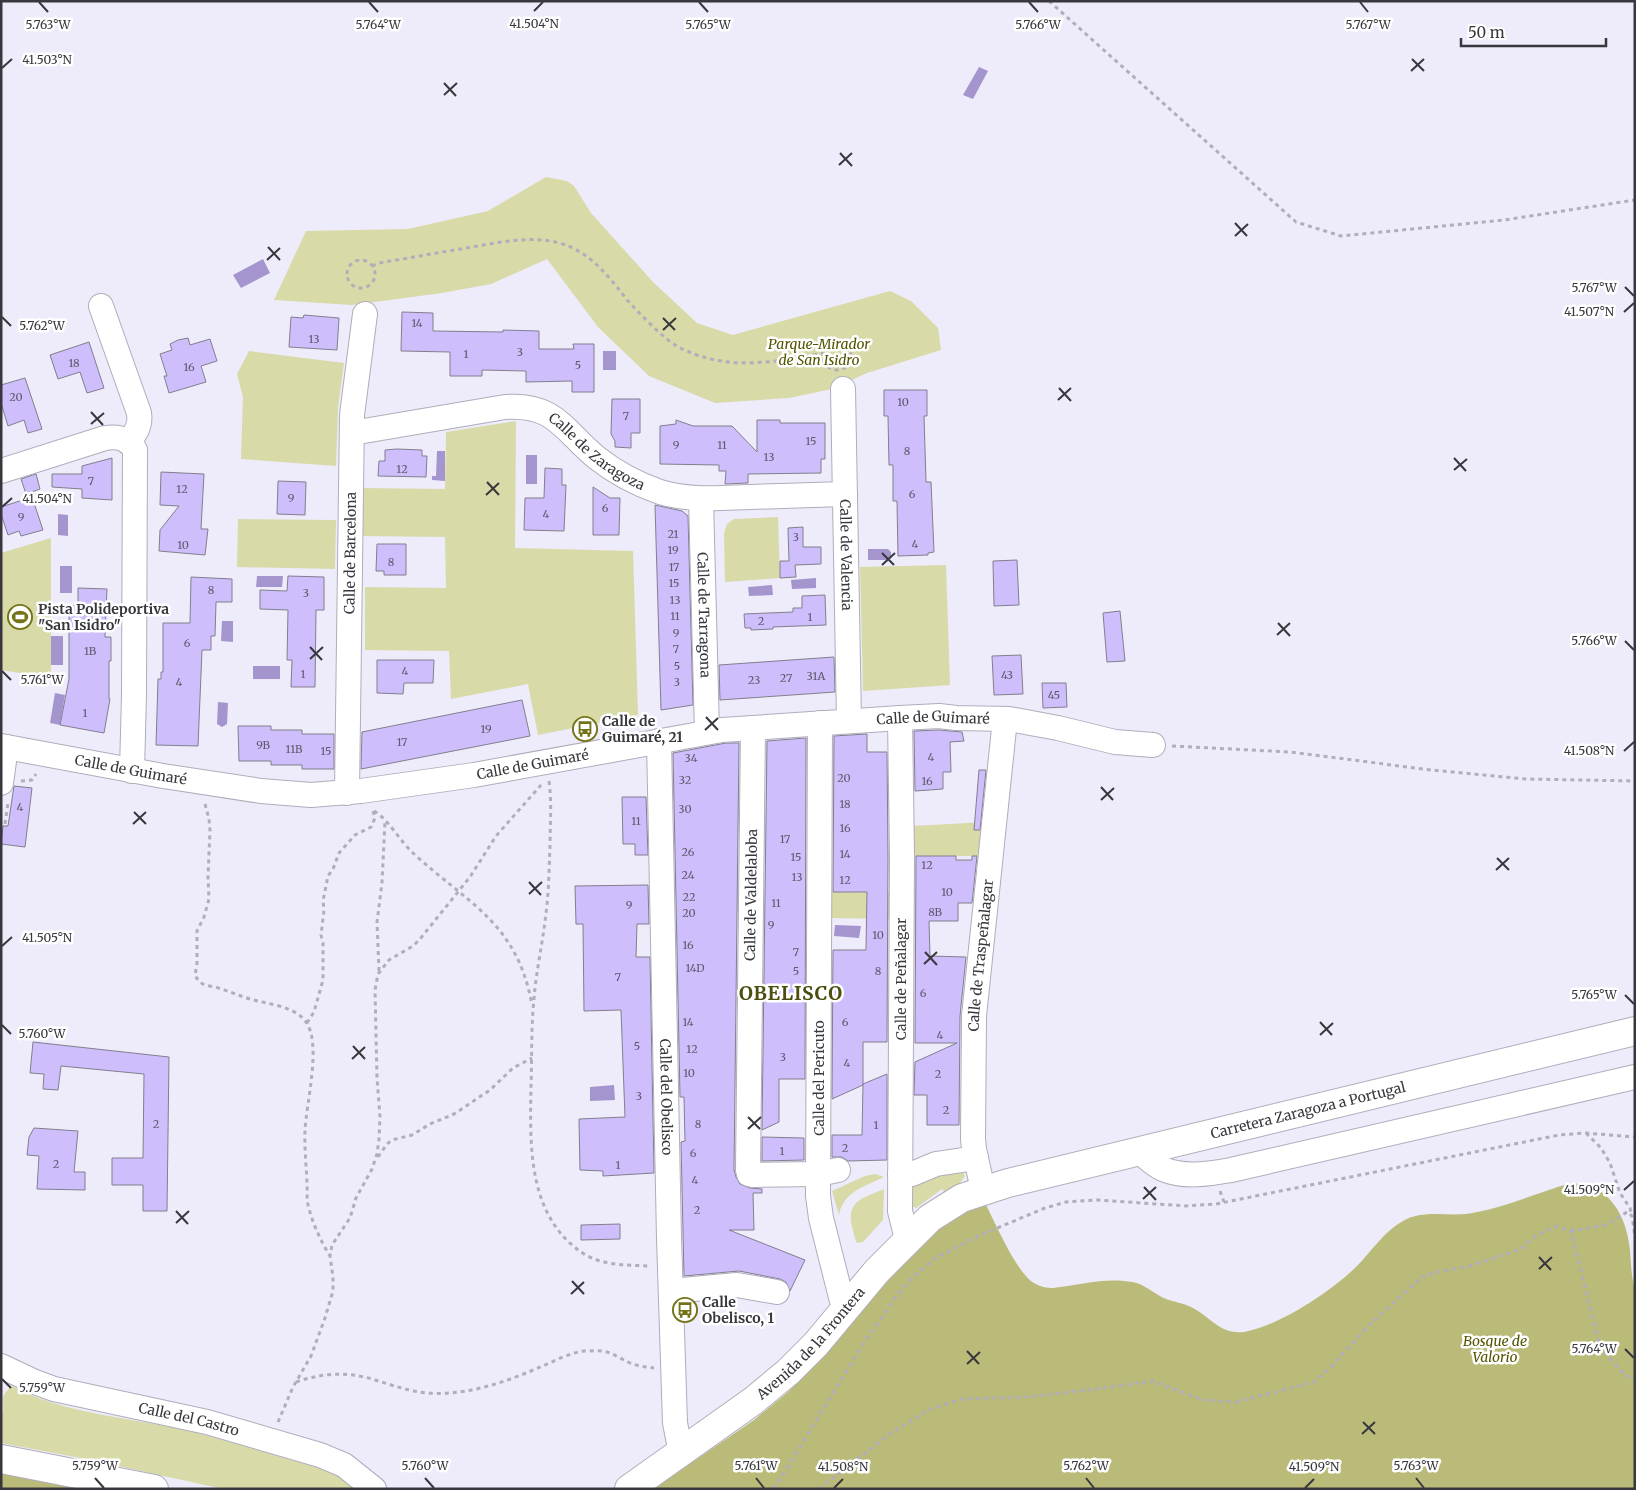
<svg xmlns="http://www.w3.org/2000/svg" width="1636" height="1490" font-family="Merriweather,serif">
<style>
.green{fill:#d8daa8}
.forest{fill:#babb79}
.water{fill:#a595cf}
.building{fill:#cebefb;stroke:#827f8d}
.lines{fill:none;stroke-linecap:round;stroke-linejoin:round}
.minor-casing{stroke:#b0adbb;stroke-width:26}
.highway-casing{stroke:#b0adbb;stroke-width:30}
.path{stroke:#b1aeba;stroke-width:3;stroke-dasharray:4 4;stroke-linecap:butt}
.minor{stroke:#fff;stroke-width:24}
.highway{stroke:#fff;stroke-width:28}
.ticks{fill:none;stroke:#38373d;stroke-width:2}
.labels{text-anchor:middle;stroke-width:5;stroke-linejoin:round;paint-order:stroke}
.number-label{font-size:11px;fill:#5e596c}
.park-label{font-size:14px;font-style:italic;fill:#545301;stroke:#fff}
.street-label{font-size:14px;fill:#38373d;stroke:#fff}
.poi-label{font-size:14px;font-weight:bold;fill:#38373d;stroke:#fff;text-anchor:start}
.district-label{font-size:19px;font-weight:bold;letter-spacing:1px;fill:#4d4d0f;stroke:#fff}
.ticks-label{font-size:12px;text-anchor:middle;fill:#38373d;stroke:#fff;stroke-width:5;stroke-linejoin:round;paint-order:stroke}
</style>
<rect width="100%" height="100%" fill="#eeebfa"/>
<path class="green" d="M 546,177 L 567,181 L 574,186 L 591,213 L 653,282 L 697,323 L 733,335 L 890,291 L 911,301 L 938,328 L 941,350 L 867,373 L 832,389 L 789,398 L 715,403 L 649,376 L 598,327 L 547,259 L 491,284 L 442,293 L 352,305 L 274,300 L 306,231 L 408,229 L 488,211 Z
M 249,351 L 344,363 L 338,408 L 336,466 L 241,459 L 243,397 L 237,374 Z
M 516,421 L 515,548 L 633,551 L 638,715 L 538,735 L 528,684 L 451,699 L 449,651 L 365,650 L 365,587 L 446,588 L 445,537 L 360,536 L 361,488 L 445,489 L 446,432 Z
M 778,517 L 780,578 L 725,582 L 724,533 L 727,524 L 734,519 Z
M 238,519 L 336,520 L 335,569 L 237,567 Z
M 51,538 L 51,678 L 1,670 L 1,553 Z
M 946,565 L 950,685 L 863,691 L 860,567 Z
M 987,822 L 985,856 L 912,856 L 912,826 Z
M 831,892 L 891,893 L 891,919 L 831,918 Z
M 962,1170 L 965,1176 L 957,1187 L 945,1193 L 942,1189 L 916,1208 L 911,1206 L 909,1187 L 935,1174 Z
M 875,1174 L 884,1177 C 865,1186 843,1192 839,1215 L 832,1191 L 865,1176 Z
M 884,1189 L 883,1220 L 863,1242 L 857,1243 C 854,1238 854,1232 852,1227 C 846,1200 864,1198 884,1189 Z
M 12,1386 C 66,1415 131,1417 189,1431 C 234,1442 278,1456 322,1469 L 335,1474 L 355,1489 L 223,1489 L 91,1460 L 1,1443 L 1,1411 L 3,1412 C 4,1398 0,1396 12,1386 Z"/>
<path class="forest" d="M 1571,1183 C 1577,1184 1585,1184 1591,1186 C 1617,1198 1627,1223 1630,1250 C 1631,1263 1631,1276 1635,1289 L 1635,1489 L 653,1489 L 754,1420 L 788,1392 L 822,1358 L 888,1280 L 932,1233 L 958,1214 L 985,1203 C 995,1222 1017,1274 1034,1283 C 1040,1287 1047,1288 1053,1288 C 1078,1285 1107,1277 1132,1282 C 1145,1284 1154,1294 1166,1299 C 1174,1302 1183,1303 1191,1307 C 1210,1316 1220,1335 1244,1332 C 1279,1326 1332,1291 1357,1266 C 1372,1251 1384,1231 1403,1221 C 1422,1210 1445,1216 1466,1214 C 1502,1209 1536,1193 1571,1183 Z
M 1,1473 L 90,1489 L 1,1489 Z"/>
<path class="water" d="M 979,67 L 988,71 L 973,99 L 963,95 Z
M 263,259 L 270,273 L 241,288 L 233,275 Z
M 603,351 L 616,351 L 616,370 L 603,370 Z
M 437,451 L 445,451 L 445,481 L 432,480 L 432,476 L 436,476 Z
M 526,455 L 537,455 L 537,484 L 526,484 Z
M 58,514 L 68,515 L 68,536 L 58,535 Z
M 868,549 L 888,549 L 891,552 L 891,556 L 888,558 L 889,560 L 868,560 Z
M 60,566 L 72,566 L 72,593 L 60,593 Z
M 257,576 L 283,576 L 282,587 L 256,587 Z
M 816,578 L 816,588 L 792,589 L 791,580 Z
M 772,585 L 773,595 L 749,596 L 748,587 Z
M 222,621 L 233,621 L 233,642 L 221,641 Z
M 51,636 L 63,636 L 63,665 L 51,665 Z
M 253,666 L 280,666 L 280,679 L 253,679 Z
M 55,693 L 65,695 L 60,725 L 50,723 Z
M 218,702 L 228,703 L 227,724 L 222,727 L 217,724 Z
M 835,925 L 861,926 L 859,938 L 834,936 Z
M 614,1085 L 615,1100 L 590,1101 L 590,1087 Z"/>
<path class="building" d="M 402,312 L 433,313 L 433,331 L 503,332 L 503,330 L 539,331 L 539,349 L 574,349 L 573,344 L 594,344 L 594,392 L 572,392 L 572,381 L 526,382 L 526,371 L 482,370 L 482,376 L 450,376 L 450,352 L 401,351 Z
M 304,315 L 339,318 L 337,350 L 289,347 L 291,317 L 303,318 Z
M 188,338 L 190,345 L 210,339 L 217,361 L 201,366 L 206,382 L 169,393 L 164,376 L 167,376 L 160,354 L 172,350 L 170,344 L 178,340 Z
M 89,342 L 104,388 L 87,393 L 80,372 L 58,379 L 50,355 Z
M 25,378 L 42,429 L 28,433 L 24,420 L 8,426 L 1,403 L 1,385 Z
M 884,390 L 927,390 L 927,416 L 924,416 L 926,482 L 931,482 L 934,552 L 928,553 L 928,555 L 898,556 L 897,501 L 893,501 L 893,465 L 889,465 L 888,416 L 884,416 Z
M 612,399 L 640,399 L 640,433 L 631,433 L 631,448 L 615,447 L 615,441 L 611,434 Z
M 676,420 L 693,426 L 732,426 L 757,452 L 757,420 L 780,420 L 780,423 L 825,423 L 825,459 L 821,459 L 821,473 L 748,474 L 748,483 L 725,484 L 726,471 L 719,471 L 719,465 L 660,464 L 660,426 L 676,424 Z
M 397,449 L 422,450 L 422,456 L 427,456 L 426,477 L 378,476 L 379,461 L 385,461 L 385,450 Z
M 112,458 L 112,500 L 82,498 L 82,489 L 52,487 L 52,474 L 82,474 L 82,466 Z
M 545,468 L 562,469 L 562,485 L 566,485 L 564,531 L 524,530 L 525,498 L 544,498 Z
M 161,472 L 204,474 L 201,529 L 208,529 L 205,555 L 159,551 L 160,530 L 179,506 L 160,505 Z
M 36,474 L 40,489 L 26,494 L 21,479 Z
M 278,481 L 306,482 L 305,515 L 277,514 Z
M 593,487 L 610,498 L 620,498 L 619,535 L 593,535 Z
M 32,497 L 43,530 L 21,536 L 19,531 L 8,535 L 1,514 L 1,507 Z
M 655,505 L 682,511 L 688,516 L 693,705 L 661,710 Z
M 803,527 L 803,547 L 821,547 L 821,564 L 795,565 L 796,577 L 780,578 L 780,561 L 789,561 L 788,528 Z
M 377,544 L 406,544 L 406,575 L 384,575 L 384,571 L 376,571 Z
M 1017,560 L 1019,605 L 994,606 L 993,561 Z
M 288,576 L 324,577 L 324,610 L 316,610 L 315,687 L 291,687 L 292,660 L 287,660 L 288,610 L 260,609 L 260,590 L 287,591 Z
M 191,577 L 232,579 L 232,602 L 216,602 L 215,636 L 211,636 L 211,650 L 202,650 L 198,746 L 156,745 L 158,679 L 161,679 L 161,672 L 163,672 L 163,623 L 190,623 Z
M 78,588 L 107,589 L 105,637 L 111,637 L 111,661 L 109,661 L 109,699 L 110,699 L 104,733 L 60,725 L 69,679 L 69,605 L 78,606 Z
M 825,595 L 826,625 L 773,627 L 773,629 L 751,630 L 751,628 L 745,628 L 744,614 L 793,612 L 793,608 L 802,608 L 802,596 Z
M 1120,611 L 1125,661 L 1107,662 L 1103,613 Z
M 1021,655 L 1023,694 L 994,695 L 992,656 Z
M 834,657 L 835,692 L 720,700 L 719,665 Z
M 377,660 L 434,660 L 433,683 L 404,683 L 403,694 L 377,693 Z
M 1042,683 L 1066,683 L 1067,707 L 1043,708 Z
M 522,700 L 530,736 L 361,769 L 362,732 Z
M 238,726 L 271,726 L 271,730 L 302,730 L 302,734 L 334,734 L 334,769 L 302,769 L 302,765 L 271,765 L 271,761 L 239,761 Z
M 939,730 L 962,732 L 964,741 L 950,742 L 951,772 L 943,772 L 943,789 L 915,791 L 914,731 Z
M 867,734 L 867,752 L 887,752 L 888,857 L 887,1042 L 863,1042 L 863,1085 L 832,1099 L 833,950 L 866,950 L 867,892 L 833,892 L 834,736 Z
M 806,738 L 805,1079 L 779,1079 L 779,1122 L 762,1130 L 767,741 Z
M 726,743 L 739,743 L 734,1170 L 736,1177 L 740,1184 L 750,1188 L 762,1189 L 762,1193 L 753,1193 L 754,1230 L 729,1230 L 805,1260 L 790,1291 L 786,1282 L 780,1279 L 739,1271 L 684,1276 L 681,1142 L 685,1141 L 684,1097 L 680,1097 L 673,753 Z
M 979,770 L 986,770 L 980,830 L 974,830 Z
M 14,786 L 32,788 L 25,847 L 1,844 L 3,826 L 8,826 Z
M 622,797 L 646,797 L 648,855 L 635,855 L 635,844 L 623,844 Z
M 916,856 L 956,856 L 956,860 L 972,860 L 972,856 L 977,856 L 972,903 L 958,903 L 958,921 L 929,921 L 930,956 L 966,957 L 960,1016 L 959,1125 L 927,1125 L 927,1095 L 914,1095 L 915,1062 L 957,1043 L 915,1043 Z
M 648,885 L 649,924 L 637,924 L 636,957 L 650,957 L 654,1173 L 603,1176 L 603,1171 L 580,1170 L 579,1119 L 625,1117 L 621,1010 L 584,1011 L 583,924 L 576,924 L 575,886 Z
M 33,1042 L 169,1057 L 167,1211 L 143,1211 L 143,1185 L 112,1185 L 112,1158 L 143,1158 L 144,1074 L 61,1066 L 58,1090 L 43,1089 L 44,1074 L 30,1073 Z
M 887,1074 L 887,1160 L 848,1161 L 842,1157 L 832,1157 L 832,1135 L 862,1135 L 863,1084 Z
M 34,1128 L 78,1131 L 74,1172 L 85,1172 L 85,1190 L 37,1189 L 39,1156 L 27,1155 L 29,1137 Z
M 762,1137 L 804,1138 L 804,1160 L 762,1161 Z
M 620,1224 L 620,1239 L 581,1240 L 581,1225 Z"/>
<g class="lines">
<defs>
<g id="minor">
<path d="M 101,306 L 139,413 C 141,425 136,433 128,442"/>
<path id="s1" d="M 843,389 L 849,721"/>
<path id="s2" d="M 352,433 L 505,407 C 555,403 564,431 597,458 C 616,473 637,484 660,492 C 690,501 719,498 750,497 C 782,496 813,495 845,494"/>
<path d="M 1,471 L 105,438 C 118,436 128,438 135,450 L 134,694 L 132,771"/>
<path id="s3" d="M 701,499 L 707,732"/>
<path d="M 900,718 L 902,857 L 900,1211 L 907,1239"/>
<path d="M 820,723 L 818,1196 L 821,1218 L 844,1309"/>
<path d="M 753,728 L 748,1170 L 749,1174 L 753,1175 L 818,1174 L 838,1170"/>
<path id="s4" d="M 659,741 L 669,1238 L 675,1423 L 681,1453"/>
<path id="s5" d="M 1,746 L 163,776 L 261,791 L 311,795 L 361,791 L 474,775 L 722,730 L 900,718 L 939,716 L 956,718 L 1009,719 L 1058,728 L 1115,742 L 1153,745"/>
<path d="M 1,783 L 6,747"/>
<path id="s6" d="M 347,793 L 352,415 L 365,314"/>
<path d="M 1140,1152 C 1147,1158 1154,1165 1163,1169 C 1184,1178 1209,1174 1231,1170 L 1635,1077"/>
<path d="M 900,1174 L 912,1174 L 936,1164 L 976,1158"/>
<path id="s7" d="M 983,1190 L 974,1149 L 973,1139 L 974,1016 L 1005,719"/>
<path d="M 672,1291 L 737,1285 L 777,1292"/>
<path id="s8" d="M 1,1366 L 35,1382 L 54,1389 L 207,1422 L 320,1455 L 344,1465 L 374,1489"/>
</g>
<g id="highway">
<path d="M 1,1459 L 154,1489"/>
<path id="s9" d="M 629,1489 L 753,1401 L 788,1372 L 816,1344 L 877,1271 L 930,1218 L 962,1198 L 1008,1183 L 1635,1031"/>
</g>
</defs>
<use href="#minor" class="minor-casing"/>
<use href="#highway" class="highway-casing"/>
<path class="path" d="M 1049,1 L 1296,222 L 1341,236 L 1504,220 L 1635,200
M347 274a14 14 0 1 1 28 0a14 14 0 1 1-28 0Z
M 372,266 L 379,263 C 408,258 437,253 466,248 C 496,243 529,235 560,243 C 592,253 608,276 628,301 C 639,313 661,336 675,345 C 722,372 773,363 823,353
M823 356a14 14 0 1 1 28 0a14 14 0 1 1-28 0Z
M 1172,746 L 1290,752 L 1431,770 L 1526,779 L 1635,781
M 21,781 L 32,780 L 36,774
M 549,781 C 552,803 550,824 550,846 C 549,868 549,891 546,913 C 543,942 536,971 534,999 C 531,1028 532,1057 531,1086 C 530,1144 527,1214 581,1252 C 601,1266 627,1265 650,1266
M 205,804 L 209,819 L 210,830 L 208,877 L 209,899 L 204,917 L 197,931 L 197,963 L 195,976 C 197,978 198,980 200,982 C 205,987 215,986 221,989 C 231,992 240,996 250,999 C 267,1004 295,1006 306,1022 C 322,1044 306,1104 305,1131 C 304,1154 308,1177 307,1200 C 311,1220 319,1238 330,1256
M 374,811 C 388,819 400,841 413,853 C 468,904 517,922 532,1005
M 5,824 L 8,803
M 379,971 L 377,922 L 382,883 L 385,821
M 307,1023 L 314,1012 L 323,980 L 323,943 L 321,935 L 324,910 L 323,901 L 328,876 L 333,869 L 339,853 L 355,835 L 371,827 L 375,818 L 373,811
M 1586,1133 L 1601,1148 L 1610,1163 L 1620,1193 L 1630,1208 L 1632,1216
M 378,1157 L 387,1144 L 392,1140 L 412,1135 L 430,1124 L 454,1114 L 490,1090 L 513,1068 L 532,1058
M 1220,1191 L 1224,1202
M 1571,1231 L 1606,1225 L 1627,1212 L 1632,1216 L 1635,1237
M 296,1382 C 322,1373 348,1371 375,1380 C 392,1385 408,1391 427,1393 C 465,1396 503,1383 538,1368 C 553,1362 568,1353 584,1351 C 592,1351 600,1350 607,1352 C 614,1354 621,1359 628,1362 C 636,1366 645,1367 654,1368
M 278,1422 L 293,1387 L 311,1356 L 325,1318 L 333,1291 L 333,1277 L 330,1256 L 332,1245 L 350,1218 L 356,1198 L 372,1169 L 377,1154 L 379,1139 L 380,1117 L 377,1078 L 375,990 L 378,974 L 389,960 L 413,946 L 420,939 L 470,877 L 496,836 L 541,785
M 774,1489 L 867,1338 L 901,1290 L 914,1276 L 936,1258 L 976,1237 L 1045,1208 L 1066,1202 L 1098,1200 L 1186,1206 L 1216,1204 L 1559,1135 L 1585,1133 L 1635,1137
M 819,1489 L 887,1436 L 928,1410 L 962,1399 L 1027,1397 L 1103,1388 L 1153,1381 L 1203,1400 L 1236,1402 L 1314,1382 L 1329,1369 L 1367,1327 L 1422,1277 L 1438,1272 L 1470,1266 L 1521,1249 L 1537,1235 L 1556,1226 L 1571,1231 L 1600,1347 L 1623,1373 L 1635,1381"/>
<use href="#minor" class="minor"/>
<use href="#highway" class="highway"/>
</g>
<path class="ticks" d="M 39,2 L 48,12M 369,2 L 378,12M 699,2 L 708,12M 1029,2 L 1038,12M 1360,2 L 1368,12M 534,11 L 543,2M 1412,59 L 1424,71M 2,68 L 12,59M 1411,71 L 1424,59M 444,83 L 456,96M 444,95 L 457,83M 840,153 L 852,166M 839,165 L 852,153M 1235,223 L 1247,236M 1235,236 L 1248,224M 268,247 L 280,260M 267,260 L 280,248M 1625,287 L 1634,296M 1624,312 L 1634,303M 2,317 L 11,326M 663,318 L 675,330M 663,330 L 676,318M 1059,388 L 1071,401M 1058,400 L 1071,388M 91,412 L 103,425M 91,424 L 104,413M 1454,458 L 1466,471M 1454,470 L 1467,459M 487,482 L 499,495M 486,495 L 499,483M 2,507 L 12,498M 882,553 L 894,565M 882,565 L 895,553M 1278,623 L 1290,636M 1277,635 L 1290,623M 1625,641 L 1634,650M 310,647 L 322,660M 310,659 L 323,647M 2,671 L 11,680M 706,717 L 718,730M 705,730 L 718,718M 1624,751 L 1634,742M 1101,787 L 1113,800M 1101,800 L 1114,788M 134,812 L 146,824M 133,824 L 146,812M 1497,858 L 1509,870M 1496,870 L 1509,858M 529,882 L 541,895M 529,894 L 542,882M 2,946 L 12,937M 925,952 L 937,965M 924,964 L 937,952M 1625,995 L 1634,1004M 1320,1022 L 1332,1035M 2,1025 L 11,1034M 1320,1035 L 1333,1023M 353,1046 L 365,1059M 352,1059 L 365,1047M 748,1117 L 760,1129M 748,1129 L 761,1117M 1144,1187 L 1156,1200M 1624,1190 L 1634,1181M 1143,1199 L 1156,1187M 176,1211 L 188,1224M 176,1223 L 189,1211M 1539,1257 L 1551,1270M 1539,1269 L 1552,1257M 572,1281 L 584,1294M 571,1294 L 584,1282M 1625,1349 L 1634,1358M 967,1351 L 979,1364M 967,1364 L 980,1352M 2,1379 L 11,1388M 1363,1422 L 1375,1434M 1362,1434 L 1375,1422M 95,1478 L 104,1488M 425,1478 L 434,1488M 756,1478 L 764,1488M 1086,1478 L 1094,1488M 1416,1478 L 1424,1488M 834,1488 L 843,1479M 1305,1488 L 1314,1479"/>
<defs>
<symbol id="stadium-ring" viewBox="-11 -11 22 22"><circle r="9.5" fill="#fff" stroke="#747318" stroke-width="1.5"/><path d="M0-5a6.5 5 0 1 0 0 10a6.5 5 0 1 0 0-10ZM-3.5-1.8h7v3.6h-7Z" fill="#747318"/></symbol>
<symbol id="bus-ring" viewBox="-11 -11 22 22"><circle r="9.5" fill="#fff" stroke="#747318" stroke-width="1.5"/><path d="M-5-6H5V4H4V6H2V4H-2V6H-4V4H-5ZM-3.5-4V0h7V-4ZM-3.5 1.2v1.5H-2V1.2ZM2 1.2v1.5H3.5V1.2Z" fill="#747318"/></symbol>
</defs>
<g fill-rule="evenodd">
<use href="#stadium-ring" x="6" y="603" width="28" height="28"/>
<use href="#bus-ring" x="571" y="715" width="28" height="28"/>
<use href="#bus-ring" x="671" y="1296" width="28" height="28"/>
</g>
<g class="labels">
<g class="number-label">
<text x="417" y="327">14</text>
<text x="314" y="343">13</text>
<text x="520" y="356">3</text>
<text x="466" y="358">1</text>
<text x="74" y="367">18</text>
<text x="578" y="369">5</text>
<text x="189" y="371">16</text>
<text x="16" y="401">20</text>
<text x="903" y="406">10</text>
<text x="626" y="420">7</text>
<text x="811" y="445">15</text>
<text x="676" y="449">9</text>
<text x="722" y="449">11</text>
<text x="907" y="455">8</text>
<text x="769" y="461">13</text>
<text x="402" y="473">12</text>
<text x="91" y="485">7</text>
<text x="182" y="493">12</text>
<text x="912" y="498">6</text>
<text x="291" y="502">9</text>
<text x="605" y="512">6</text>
<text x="546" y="518">4</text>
<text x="21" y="521">9</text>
<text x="673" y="538">21</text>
<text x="796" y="541">3</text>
<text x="915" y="548">4</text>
<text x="183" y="549">10</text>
<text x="673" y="554">19</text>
<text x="391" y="566">8</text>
<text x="674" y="571">17</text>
<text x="674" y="587">15</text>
<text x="211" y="594">8</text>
<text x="306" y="597">3</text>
<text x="675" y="604">13</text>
<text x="675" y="620">11</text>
<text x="810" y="621">1</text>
<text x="761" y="625">2</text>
<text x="676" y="637">9</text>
<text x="187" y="647">6</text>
<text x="676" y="653">7</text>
<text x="90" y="655">1B</text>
<text x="677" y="670">5</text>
<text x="405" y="675">4</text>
<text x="303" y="678">1</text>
<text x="1007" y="679">43</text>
<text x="816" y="680">31A</text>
<text x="786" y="682">27</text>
<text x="754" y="684">23</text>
<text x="179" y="686">4</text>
<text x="677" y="686">3</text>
<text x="1054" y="699">45</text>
<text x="85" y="717">1</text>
<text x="486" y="733">19</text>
<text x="402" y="746">17</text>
<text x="263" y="749">9B</text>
<text x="294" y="753">11B</text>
<text x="326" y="755">15</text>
<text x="931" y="761">4</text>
<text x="691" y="762">34</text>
<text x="844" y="782">20</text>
<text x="685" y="784">32</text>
<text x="927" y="785">16</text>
<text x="845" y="808">18</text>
<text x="20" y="811">4</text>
<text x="685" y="813">30</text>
<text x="636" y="825">11</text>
<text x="845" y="832">16</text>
<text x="785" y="843">17</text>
<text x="688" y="856">26</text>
<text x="845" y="858">14</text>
<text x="796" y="861">15</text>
<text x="927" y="869">12</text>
<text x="688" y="879">24</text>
<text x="797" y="881">13</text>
<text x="845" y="884">12</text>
<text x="947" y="896">10</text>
<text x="689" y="901">22</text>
<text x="776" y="907">11</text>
<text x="629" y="909">9</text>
<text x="935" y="916">8B</text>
<text x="689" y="917">20</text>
<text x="771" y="929">9</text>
<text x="878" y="939">10</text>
<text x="688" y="949">16</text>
<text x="796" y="956">7</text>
<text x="695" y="972">14D</text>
<text x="796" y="975">5</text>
<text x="878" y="975">8</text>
<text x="618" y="981">7</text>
<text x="923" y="997">6</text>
<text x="688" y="1026">14</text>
<text x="845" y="1026">6</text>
<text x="940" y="1039">4</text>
<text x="637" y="1050">5</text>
<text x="692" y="1053">12</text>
<text x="783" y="1061">3</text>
<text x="847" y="1067">4</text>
<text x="689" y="1077">10</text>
<text x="938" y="1078">2</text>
<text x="639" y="1100">3</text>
<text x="946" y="1114">2</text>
<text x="156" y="1128">2</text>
<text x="698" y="1128">8</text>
<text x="876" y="1129">1</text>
<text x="845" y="1152">2</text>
<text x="782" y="1155">1</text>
<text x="693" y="1157">6</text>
<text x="56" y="1168">2</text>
<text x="618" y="1169">1</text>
<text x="695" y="1184">4</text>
<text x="697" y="1214">2</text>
</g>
<g class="park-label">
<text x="819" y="349">Parque-Mirador<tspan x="819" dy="16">de San Isidro</tspan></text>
<text x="1495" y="1346">Bosque de<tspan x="1495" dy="16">Valorio</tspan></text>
</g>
<g class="street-label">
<text dy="5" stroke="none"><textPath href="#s2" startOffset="261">Calle de Zaragoza</textPath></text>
<text dy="5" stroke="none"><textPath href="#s6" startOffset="240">Calle de Barcelona</textPath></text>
<text dy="5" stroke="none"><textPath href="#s1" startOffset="166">Calle de Valencia</textPath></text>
<text dy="5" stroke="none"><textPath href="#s3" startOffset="116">Calle de Tarragona</textPath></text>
<text dy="5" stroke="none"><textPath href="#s5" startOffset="942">Calle de Guimaré</textPath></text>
<text dy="5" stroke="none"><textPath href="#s5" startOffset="538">Calle de Guimaré</textPath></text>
<text dy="5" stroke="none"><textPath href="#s5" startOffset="132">Calle de Guimaré</textPath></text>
<text transform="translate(751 895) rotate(-89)" y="5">Calle de Valdelaloba</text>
<text dy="5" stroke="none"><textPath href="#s7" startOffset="236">Calle de Traspeñalagar</textPath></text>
<text transform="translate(901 979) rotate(-90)" y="5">Calle de Peñalagar</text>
<text transform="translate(819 1078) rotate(-90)" y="5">Calle del Pericuto</text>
<text dy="5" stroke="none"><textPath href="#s4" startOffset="356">Calle del Obelisco</textPath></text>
<text dy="5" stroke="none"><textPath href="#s9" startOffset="802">Carretera Zaragoza a Portugal</textPath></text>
<text dy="5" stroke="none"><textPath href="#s9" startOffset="234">Avenida de la Frontera</textPath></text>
<text dy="5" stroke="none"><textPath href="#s8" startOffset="196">Calle del Castro</textPath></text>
</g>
<g class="poi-label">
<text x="38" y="614">Pista Polideportiva<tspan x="38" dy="16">"San Isidro"</tspan></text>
<text x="602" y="726">Calle de<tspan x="602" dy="16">Guimaré, 21</tspan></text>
<text x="702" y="1307">Calle<tspan x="702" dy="16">Obelisco, 1</tspan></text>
</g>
<g class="district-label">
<text x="791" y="1000">OBELISCO</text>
</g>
</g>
<g class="ticks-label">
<text x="534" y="28">41.504°N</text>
<text x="48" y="29">5.763°W</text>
<text x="378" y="29">5.764°W</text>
<text x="708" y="29">5.765°W</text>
<text x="1038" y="29">5.766°W</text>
<text x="1368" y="29">5.767°W</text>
<text x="47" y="64">41.503°N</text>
<text x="1594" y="292">5.767°W</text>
<text x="1589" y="316">41.507°N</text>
<text x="42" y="330">5.762°W</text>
<text x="47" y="503">41.504°N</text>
<text x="1594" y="645">5.766°W</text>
<text x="42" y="684">5.761°W</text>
<text x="1589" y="755">41.508°N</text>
<text x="47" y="942">41.505°N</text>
<text x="1594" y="999">5.765°W</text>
<text x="42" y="1038">5.760°W</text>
<text x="1589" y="1194">41.509°N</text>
<text x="1594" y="1353">5.764°W</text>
<text x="42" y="1392">5.759°W</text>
<text x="95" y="1470">5.759°W</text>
<text x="425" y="1470">5.760°W</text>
<text x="756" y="1470">5.761°W</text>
<text x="1086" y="1470">5.762°W</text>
<text x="1416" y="1470">5.763°W</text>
<text x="843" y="1471">41.508°N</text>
<text x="1314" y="1471">41.509°N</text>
</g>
<rect width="1636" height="1490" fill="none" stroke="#38373d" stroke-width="5"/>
<path d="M1461 38v8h145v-8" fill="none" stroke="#38373d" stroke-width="2.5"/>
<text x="1468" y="38" font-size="15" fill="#38373d" stroke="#ffffff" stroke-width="4" paint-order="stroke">50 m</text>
</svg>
